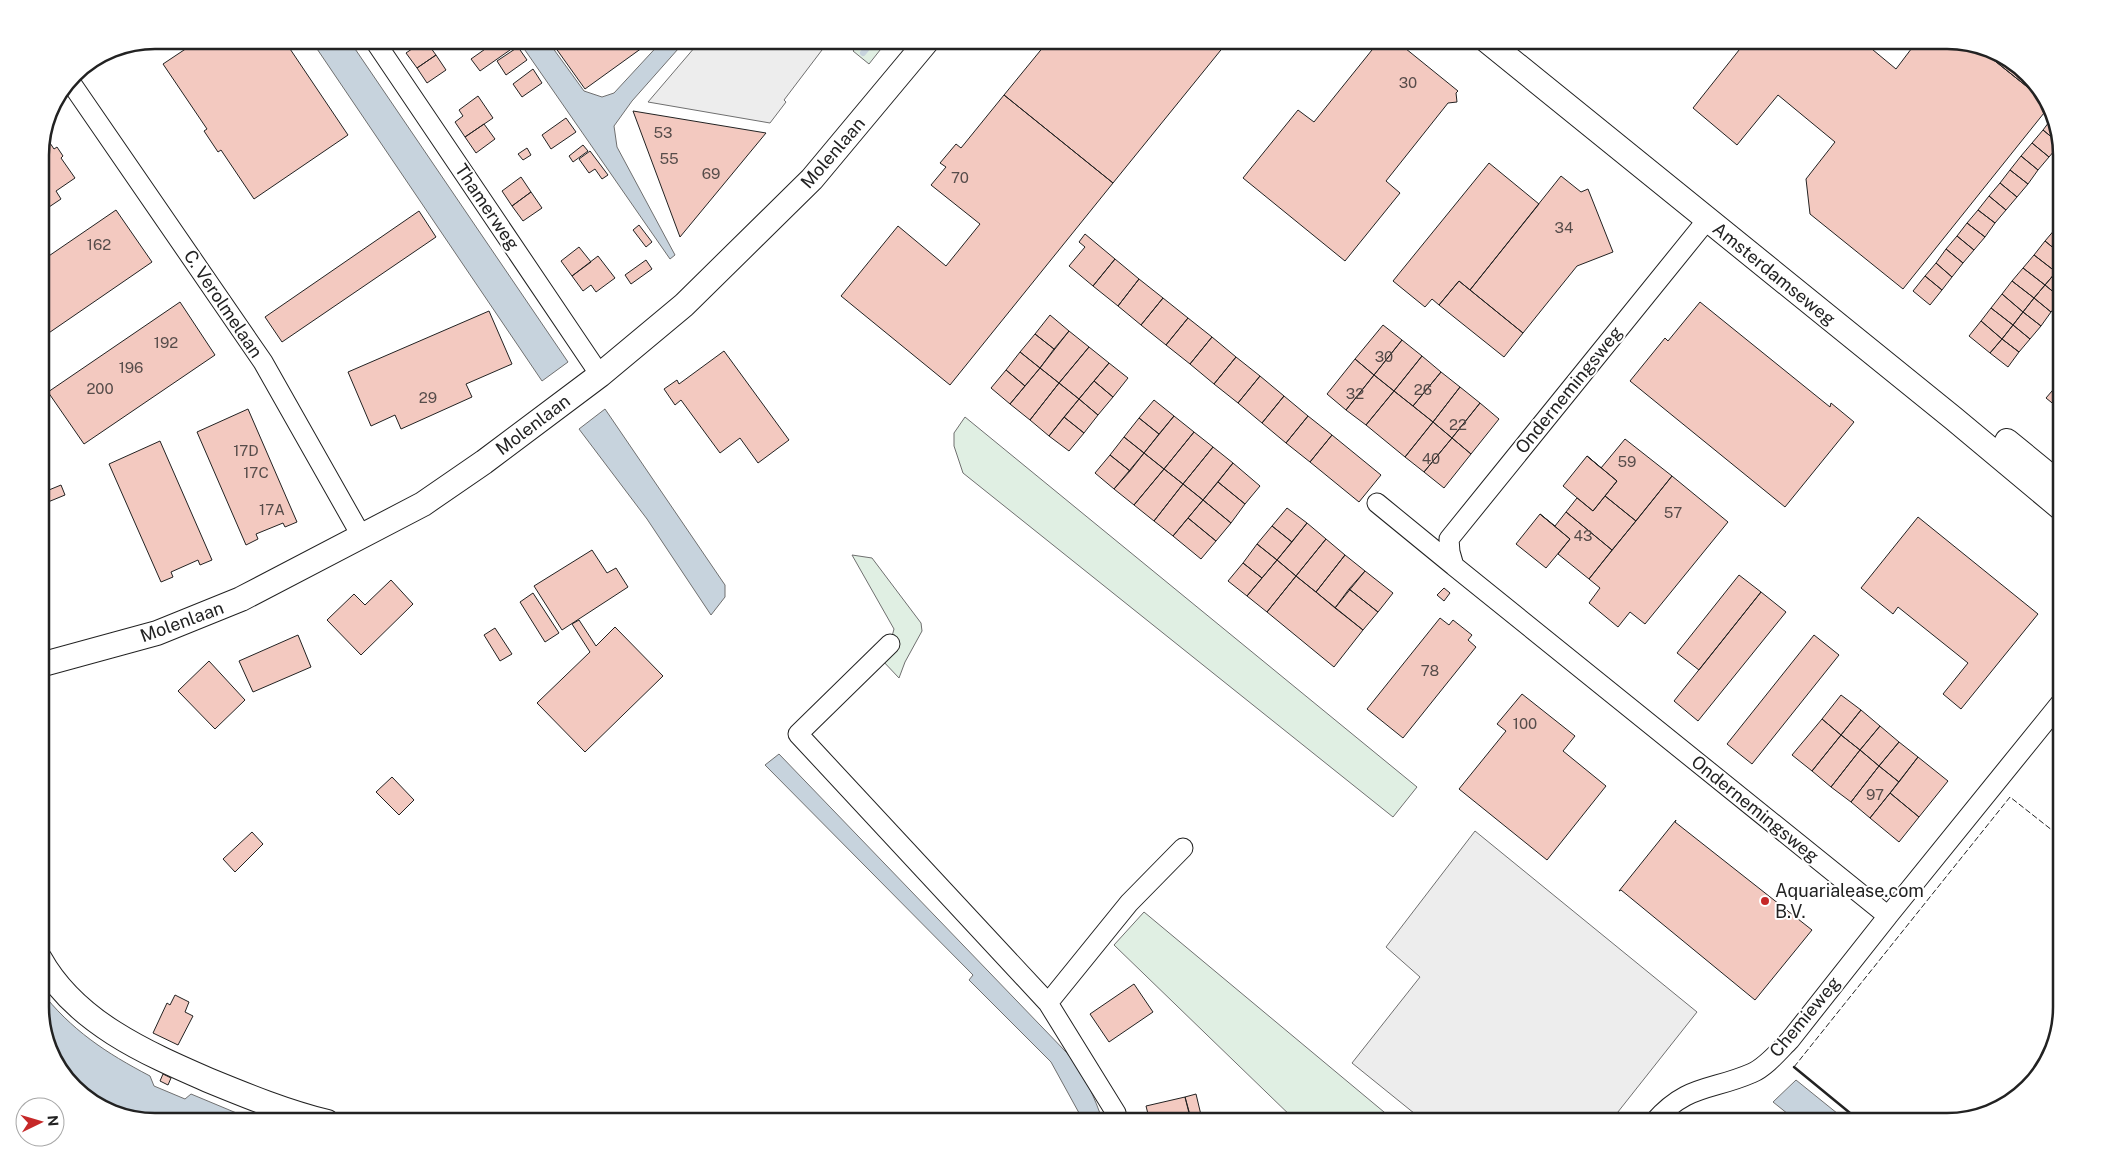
<svg xmlns="http://www.w3.org/2000/svg" width="2102" height="1162" font-family="'Public Sans',sans-serif">
<style>
.green{fill:#e0efe3;stroke:#6f6f6f}
.parking{fill:#ededed;stroke:#6f6f6f}
.water{fill:#c7d3dd;stroke:#6f6f6f}
.lines{fill:none;stroke-linecap:round;stroke-linejoin:round}
.stream{stroke:#c7d3dd;stroke-width:6}
.building{fill:#f3c9c0;stroke:#222}
.minor-casing{stroke:#222;stroke-width:21}
.tertiary-casing{stroke:#222;stroke-width:26}
.minor{stroke:#fff;stroke-width:19}
.tertiary{stroke:#fff;stroke-width:24}
.fence{stroke:#222;stroke-width:1;stroke-dasharray:6 2.5;stroke-linecap:butt}
.wall{stroke:#222;stroke-width:2.5}
.poi-dot{fill:#c62828;stroke:#fff;stroke-width:2}
.labels{text-anchor:middle;stroke-width:4;stroke-linejoin:round;paint-order:stroke}
.number-label{font-size:15px;fill:#564c4a}
.street-label{font-size:18px;fill:#222;stroke:#fff}
.poi-label{font-size:18px;fill:#222;stroke:#fff;text-anchor:start}
.rim{fill:none;stroke:#222;stroke-width:2.5}
</style>
<rect width="100%" height="100%" fill="#fff"/>
<path class="green" d="M 862,40 L 888,40 L 869,64 L 853,51 Z
M 965,417 L 1417,787 L 1393,817 L 963,473 L 954,446 L 954,433 Z
M 852,555 L 872,558 L 921,623 L 922,631 L 905,662 L 899,678 L 881,659 L 891,640 L 894,629 Z
M 1144,912 L 1396,1122 L 1297,1122 L 1114,945 Z"/>
<path class="parking" d="M 701,40 L 809,40 L 822,50 L 784,100 L 786,102 L 770,123 L 648,102 Z
M 1475,831 L 1697,1012 L 1610,1122 L 1425,1122 L 1352,1063 L 1420,977 L 1386,947 Z"/>
<path class="water" d="M 311,40 L 349,40 L 568,362 L 542,381 Z
M 518,40 L 547,40 L 584,91 L 602,97 L 614,93 L 663,40 L 686,40 L 632,101 L 614,126 L 617,147 L 675,255 L 670,259 Z
M 605,409 L 725,585 L 725,597 L 711,615 L 647,519 L 579,429 Z
M 779,754 L 1067,1053 C 1084,1073 1095,1098 1103,1122 L 1084,1122 L 1051,1062 L 969,980 L 973,975 L 765,765 Z
M 40,990 C 71,1030 106,1053 150,1076 L 154,1086 L 185,1099 L 191,1094 L 258,1122 L 155,1122 L 98,1107 L 56,1065 L 40,1014 Z
M 1796,1080 L 1848,1122 L 1798,1122 L 1773,1102 Z"/>
<g class="lines">
<path class="stream" d="M 863,53 L 874,40"/>
</g>
<path class="building" d="M 199,40 L 284,40 L 348,135 L 254,199 L 221,150 L 218,152 L 204,131 L 207,129 L 163,64 Z
M 425,40 L 436,55 L 417,68 L 406,53 Z
M 498,40 L 503,40 L 510,50 L 480,71 L 471,59 Z
M 550,40 L 653,40 L 585,89 Z
M 1049,40 L 1229,40 L 1113,183 L 1004,95 Z
M 1375,40 L 1395,40 L 1458,91 L 1456,93 L 1457,102 L 1448,103 L 1386,181 L 1400,193 L 1345,261 L 1243,178 L 1298,110 L 1314,122 L 1376,45 Z
M 1747,40 L 1861,40 L 1896,69 L 1918,40 L 1947,40 L 1980,49 L 2046,102 L 2048,108 L 1903,289 L 1810,214 L 1806,179 L 1835,142 L 1778,95 L 1737,145 L 1693,108 Z
M 518,47 L 527,60 L 506,75 L 497,61 Z
M 1980,49 L 2004,55 L 2043,91 L 2046,102 Z
M 436,55 L 446,70 L 427,83 L 417,68 Z
M 533,69 L 542,83 L 522,97 L 513,84 Z
M 1004,95 L 1113,183 L 950,385 L 841,296 L 898,226 L 946,266 L 980,224 L 931,185 L 946,167 L 940,163 L 956,144 L 961,148 Z
M 478,96 L 493,118 L 465,137 L 455,122 L 463,116 L 459,110 Z
M 633,111 L 766,133 L 680,237 Z
M 566,118 L 576,132 L 551,149 L 542,135 Z
M 2052,118 L 2060,143 L 2060,144 L 2043,130 Z
M 484,124 L 495,139 L 476,153 L 465,137 Z
M 2043,130 L 2060,144 L 2049,157 L 2032,143 Z
M 44,134 L 54,149 L 57,147 L 63,156 L 61,158 L 75,178 L 56,191 L 61,199 L 40,213 L 40,148 Z
M 2032,143 L 2049,157 L 2038,170 L 2021,156 Z
M 583,145 L 588,151 L 573,162 L 569,156 Z
M 527,148 L 531,155 L 523,160 L 518,154 Z
M 590,151 L 608,175 L 602,179 L 595,169 L 589,173 L 579,159 Z
M 2021,156 L 2038,170 L 2028,184 L 2010,170 Z
M 1489,163 L 1539,204 L 1470,290 L 1459,281 L 1439,305 L 1432,299 L 1425,307 L 1393,281 Z
M 2010,170 L 2028,184 L 2017,197 L 2000,183 Z
M 1561,176 L 1581,192 L 1588,189 L 1613,252 L 1577,266 L 1523,333 L 1470,290 Z
M 521,177 L 531,192 L 512,206 L 502,191 Z
M 2000,183 L 2017,197 L 2006,210 L 1989,196 Z
M 531,192 L 542,208 L 523,221 L 512,206 Z
M 1989,196 L 2006,210 L 1995,223 L 1978,210 Z
M 116,210 L 152,262 L 40,339 L 40,262 Z
M 1978,210 L 1995,223 L 1985,237 L 1967,223 Z
M 419,211 L 436,237 L 282,342 L 265,317 Z
M 2062,220 L 2062,233 L 2056,228 Z
M 1967,223 L 1985,237 L 1974,250 L 1957,236 Z
M 639,225 L 652,242 L 646,247 L 633,230 Z
M 2056,228 L 2062,233 L 2062,255 L 2045,241 Z
M 1085,234 L 1115,259 L 1093,286 L 1069,266 L 1085,247 L 1079,242 Z
M 1957,236 L 1974,250 L 1963,263 L 1946,249 Z
M 2045,241 L 2062,255 L 2062,264 L 2056,272 L 2034,255 Z
M 579,247 L 591,262 L 572,276 L 561,261 Z
M 1946,249 L 1963,263 L 1952,277 L 1936,263 Z
M 2034,255 L 2056,272 L 2045,285 L 2023,268 Z
M 598,256 L 615,278 L 596,292 L 591,285 L 583,291 L 572,276 Z
M 1115,259 L 1139,279 L 1118,306 L 1093,286 Z
M 646,260 L 652,269 L 631,284 L 625,275 Z
M 1936,263 L 1952,277 L 1942,290 L 1925,276 Z
M 2062,264 L 2062,277 L 2056,272 Z
M 2023,268 L 2045,285 L 2034,298 L 2012,281 Z
M 2056,272 L 2062,277 L 2062,299 L 2045,285 Z
M 1925,276 L 1942,290 L 1930,305 L 1913,291 Z
M 1139,279 L 1163,298 L 1141,325 L 1118,306 Z
M 1459,281 L 1523,333 L 1504,357 L 1439,305 Z
M 2012,281 L 2034,298 L 2023,312 L 2002,294 Z
M 2045,285 L 2062,299 L 2051,312 L 2034,298 Z
M 2002,294 L 2023,312 L 2013,325 L 1991,308 Z
M 1163,298 L 1188,318 L 1166,345 L 1141,325 Z
M 2034,298 L 2051,312 L 2041,326 L 2023,312 Z
M 180,302 L 215,355 L 84,444 L 48,392 Z
M 1700,302 L 1830,407 L 1831,403 L 1854,422 L 1785,507 L 1630,381 L 1665,338 L 1668,341 Z
M 1991,308 L 2013,325 L 2002,339 L 1981,321 Z
M 489,311 L 512,364 L 466,384 L 472,397 L 401,429 L 395,415 L 371,426 L 348,372 Z
M 2023,312 L 2041,326 L 2030,339 L 2013,325 Z
M 1050,315 L 1069,331 L 1054,349 L 1035,334 Z
M 1188,318 L 1212,337 L 1190,364 L 1166,345 Z
M 1981,321 L 2002,339 L 1990,353 L 1969,336 Z
M 1383,325 L 1402,340 L 1374,375 L 1355,359 Z
M 2013,325 L 2030,339 L 2019,352 L 2002,339 Z
M 1069,331 L 1089,347 L 1059,383 L 1040,368 Z
M 1035,334 L 1054,349 L 1040,368 L 1020,352 Z
M 1212,337 L 1236,357 L 1214,384 L 1190,364 Z
M 2002,339 L 2019,352 L 2008,367 L 1990,353 Z
M 1402,340 L 1422,356 L 1394,391 L 1374,375 Z
M 1089,347 L 1109,363 L 1079,399 L 1059,383 Z
M 724,351 L 789,440 L 758,463 L 740,438 L 720,453 L 681,400 L 675,405 L 664,389 L 677,380 L 679,384 Z
M 1020,352 L 1040,368 L 1025,386 L 1006,370 Z
M 1422,356 L 1441,372 L 1413,406 L 1394,391 Z
M 1236,357 L 1260,376 L 1238,403 L 1214,384 Z
M 1355,359 L 1374,375 L 1346,410 L 1327,394 Z
M 1109,363 L 1128,378 L 1113,397 L 1094,381 Z
M 1040,368 L 1059,383 L 1030,420 L 1010,404 Z
M 1006,370 L 1025,386 L 1010,404 L 991,388 Z
M 1441,372 L 1460,387 L 1433,422 L 1413,406 Z
M 1374,375 L 1394,391 L 1366,425 L 1346,410 Z
M 1260,376 L 1284,396 L 1262,423 L 1238,403 Z
M 1094,381 L 1113,397 L 1098,415 L 1079,399 Z
M 1059,383 L 1079,399 L 1049,436 L 1030,420 Z
M 2058,384 L 2062,387 L 2062,411 L 2046,398 Z
M 1460,387 L 1480,403 L 1452,438 L 1433,422 Z
M 1394,391 L 1433,422 L 1405,457 L 1366,425 Z
M 1284,396 L 1308,416 L 1286,443 L 1262,423 Z
M 1079,399 L 1098,415 L 1084,433 L 1064,417 Z
M 1154,400 L 1174,416 L 1159,434 L 1139,418 Z
M 1480,403 L 1499,419 L 1471,454 L 1452,438 Z
M 248,409 L 297,522 L 285,527 L 283,523 L 256,534 L 258,539 L 246,545 L 197,432 Z
M 1174,416 L 1194,432 L 1164,469 L 1144,453 Z
M 1308,416 L 1332,435 L 1310,462 L 1286,443 Z
M 1064,417 L 1084,433 L 1069,451 L 1049,436 Z
M 1139,418 L 1159,434 L 1144,453 L 1124,437 Z
M 1433,422 L 1452,438 L 1424,472 L 1405,457 Z
M 1194,432 L 1213,447 L 1183,484 L 1164,469 Z
M 1332,435 L 1381,475 L 1359,502 L 1310,462 Z
M 1124,437 L 1144,453 L 1130,471 L 1110,455 Z
M 1452,438 L 1471,454 L 1444,488 L 1424,472 Z
M 1625,439 L 1672,476 L 1636,521 L 1605,496 L 1617,481 L 1587,456 L 1601,468 Z
M 160,441 L 212,560 L 200,565 L 198,560 L 171,572 L 173,577 L 161,582 L 109,464 Z
M 1213,447 L 1233,463 L 1203,500 L 1183,484 Z
M 1144,453 L 1164,469 L 1134,505 L 1114,489 Z
M 1110,455 L 1130,471 L 1114,489 L 1095,473 Z
M 1587,456 L 1617,481 L 1593,511 L 1563,486 Z
M 1233,463 L 1260,486 L 1245,504 L 1218,482 Z
M 1164,469 L 1183,484 L 1154,521 L 1134,505 Z
M 1672,476 L 1728,522 L 1645,624 L 1630,612 L 1618,627 L 1589,603 L 1600,588 L 1589,579 Z
M 1218,482 L 1245,504 L 1231,523 L 1203,500 Z
M 1183,484 L 1203,500 L 1173,536 L 1154,521 Z
M 61,485 L 65,495 L 48,502 L 44,492 Z
M 1605,496 L 1636,521 L 1612,550 L 1566,512 L 1577,498 L 1593,511 Z
M 1203,500 L 1231,523 L 1216,541 L 1188,518 Z
M 1287,508 L 1307,523 L 1292,542 L 1272,526 Z
M 1566,512 L 1612,550 L 1589,579 L 1558,554 L 1570,539 L 1540,514 L 1555,526 Z
M 1540,514 L 1570,539 L 1546,568 L 1516,544 Z
M 1918,517 L 2038,614 L 1961,709 L 1943,694 L 1968,663 L 1898,607 L 1893,614 L 1861,588 Z
M 1188,518 L 1216,541 L 1201,559 L 1173,536 Z
M 1307,523 L 1326,539 L 1296,576 L 1277,560 Z
M 1272,526 L 1292,542 L 1277,560 L 1257,544 Z
M 1326,539 L 1345,555 L 1316,592 L 1296,576 Z
M 1257,544 L 1277,560 L 1262,578 L 1243,563 Z
M 592,550 L 607,573 L 616,568 L 628,587 L 562,630 L 534,586 Z
M 1345,555 L 1365,571 L 1335,608 L 1316,592 Z
M 1277,560 L 1296,576 L 1267,612 L 1247,596 Z
M 1243,563 L 1262,578 L 1247,596 L 1228,581 Z
M 1365,571 L 1393,593 L 1378,612 L 1349,589 Z
M 1739,575 L 1761,592 L 1699,670 L 1677,653 Z
M 1296,576 L 1363,630 L 1334,667 L 1267,612 Z
M 391,580 L 413,604 L 361,655 L 327,620 L 354,594 L 365,605 Z
M 1444,588 L 1450,593 L 1444,601 L 1437,595 Z
M 1349,589 L 1378,612 L 1363,630 L 1335,608 Z
M 1761,592 L 1786,612 L 1698,721 L 1674,701 Z
M 533,593 L 559,633 L 545,642 L 520,602 Z
M 1440,618 L 1449,625 L 1453,620 L 1472,635 L 1468,640 L 1476,647 L 1403,738 L 1367,709 Z
M 579,620 L 596,646 L 615,627 L 663,676 L 585,752 L 537,703 L 590,652 L 572,624 Z
M 495,628 L 512,654 L 500,661 L 484,635 Z
M 298,635 L 311,667 L 253,692 L 239,661 Z
M 1814,635 L 1839,655 L 1752,764 L 1727,744 Z
M 209,661 L 245,700 L 215,729 L 178,691 Z
M 1522,694 L 1575,736 L 1563,751 L 1606,786 L 1547,860 L 1459,789 L 1506,731 L 1497,724 Z
M 1841,695 L 1861,710 L 1841,735 L 1822,719 Z
M 1861,710 L 1880,726 L 1860,750 L 1841,735 Z
M 1822,719 L 1841,735 L 1812,771 L 1792,755 Z
M 1880,726 L 1899,742 L 1879,766 L 1860,750 Z
M 1841,735 L 1860,750 L 1831,787 L 1812,771 Z
M 1899,742 L 1918,757 L 1899,782 L 1879,766 Z
M 1860,750 L 1879,766 L 1851,802 L 1831,787 Z
M 1918,757 L 1948,781 L 1919,817 L 1890,793 Z
M 2062,765 L 2062,777 L 2056,772 Z
M 1879,766 L 1899,782 L 1870,818 L 1851,802 Z
M 392,777 L 414,800 L 399,815 L 376,792 Z
M 1890,793 L 1919,817 L 1899,842 L 1870,818 Z
M 1676,820 L 1675,822 L 1812,930 L 1755,1000 L 1621,890 L 1619,891 Z
M 252,832 L 263,844 L 235,872 L 223,859 Z
M 1134,984 L 1153,1012 L 1109,1042 L 1090,1014 Z
M 175,995 L 189,1002 L 185,1012 L 193,1016 L 178,1045 L 153,1033 L 167,1003 L 170,1005 Z
M 163,1074 L 171,1078 L 168,1085 L 160,1081 Z
M 1196,1094 L 1201,1115 L 1190,1117 L 1185,1097 Z
M 1185,1097 L 1192,1122 L 1150,1122 L 1146,1106 Z"/>
<g class="lines">
<defs>
<path id="minor" d="M 374,40 L 600,375
M 69,80 L 263,362 L 362,537
M 1707,220 L 1449,539 L 1450,552 L 1454,566 L 1888,916 L 2062,701
M 1377,503 L 1454,566
M 890,644 L 798,734 L 1048,1003 L 1116,1113 L 1118,1122
M 1048,1003 L 1129,903 L 1183,848
M 1654,1122 C 1687,1084 1711,1091 1752,1073 C 1766,1067 1779,1051 1790,1040 L 1888,916"/>
<path id="tertiary" d="M 1486,40 L 1953,418 L 2062,509
M 2007,441 L 2062,486
M 40,665 L 157,633 L 241,599 L 423,504 L 484,462 L 600,375 L 684,305 L 812,179 L 928,40
M 40,959 C 75,1022 146,1053 208,1080 C 247,1096 286,1112 327,1122"/>
</defs>
<use href="#minor" class="minor-casing"/>
<use href="#tertiary" class="tertiary-casing"/>
<use href="#minor" class="minor"/>
<use href="#tertiary" class="tertiary"/>
<path class="fence" d="M 1794,1067 L 2010,797 L 2062,838"/>
<path class="wall" d="M 1794,1067 L 1861,1122"/>
</g>
<circle class="poi-dot" cx="1765" cy="901" r="5"/>
<g class="labels">
<g class="number-label">
<text x="1408" y="88">30</text>
<text x="663" y="138">53</text>
<text x="669" y="164">55</text>
<text x="711" y="179">69</text>
<text x="960" y="183">70</text>
<text x="1564" y="233">34</text>
<text x="99" y="250">162</text>
<text x="166" y="348">192</text>
<text x="1384" y="362">30</text>
<text x="131" y="373">196</text>
<text x="100" y="394">200</text>
<text x="1423" y="395">26</text>
<text x="1355" y="399">32</text>
<text x="428" y="403">29</text>
<text x="1458" y="430">22</text>
<text x="246" y="456">17D</text>
<text x="1431" y="464">40</text>
<text x="1627" y="467">59</text>
<text x="256" y="478">17C</text>
<text x="272" y="515">17A</text>
<text x="1673" y="518">57</text>
<text x="1583" y="541">43</text>
<text x="1430" y="676">78</text>
<text x="1525" y="729">100</text>
<text x="1875" y="800">97</text>
</g>
<g class="street-label">
<text transform="translate(833 153) rotate(-49)" y="6">Molenlaan</text>
<text transform="translate(487 207) rotate(56)" y="6">Thamerweg</text>
<text transform="translate(1774 274) rotate(39)" y="6">Amsterdamseweg</text>
<text transform="translate(223 304) rotate(56)" y="6">C. Verolmelaan</text>
<text transform="translate(1569 390) rotate(-51)" y="6">Ondernemingsweg</text>
<text transform="translate(533 425) rotate(-37)" y="6">Molenlaan</text>
<text transform="translate(182 622) rotate(-20)" y="6">Molenlaan</text>
<text transform="translate(1755 809) rotate(39)" y="6">Ondernemingsweg</text>
<text transform="translate(1805 1017) rotate(-50)" y="6">Chemieweg</text>
</g>
<g class="poi-label">
<text x="1775" y="897">Aquarialease.com<tspan x="1775" dy="21">B.V.</tspan></text>
</g>
</g>
<path d="M0 0H2102V1162H0ZM155 49H1947A106 106 0 0 1 2053 155V1007A106 106 0 0 1 1947 1113H155A106 106 0 0 1 49 1007V155A106 106 0 0 1 155 49Z" fill="#fff" fill-rule="evenodd"/>
<path class="rim" d="M155 49H1947A106 106 0 0 1 2053 155V1007A106 106 0 0 1 1947 1113H155A106 106 0 0 1 49 1007V155A106 106 0 0 1 155 49Z"/>
<g transform="translate(40 1122) rotate(85)"><circle r="24" fill="#ffffff" stroke="#a7a7a7"/>
<path d="M0-4L9 19L0 12L-9 19Z" fill="#c62828"/>
<text y="-8" font-size="14" font-weight="bold" text-anchor="middle" fill="#222222">N</text>
</g>
</svg>
